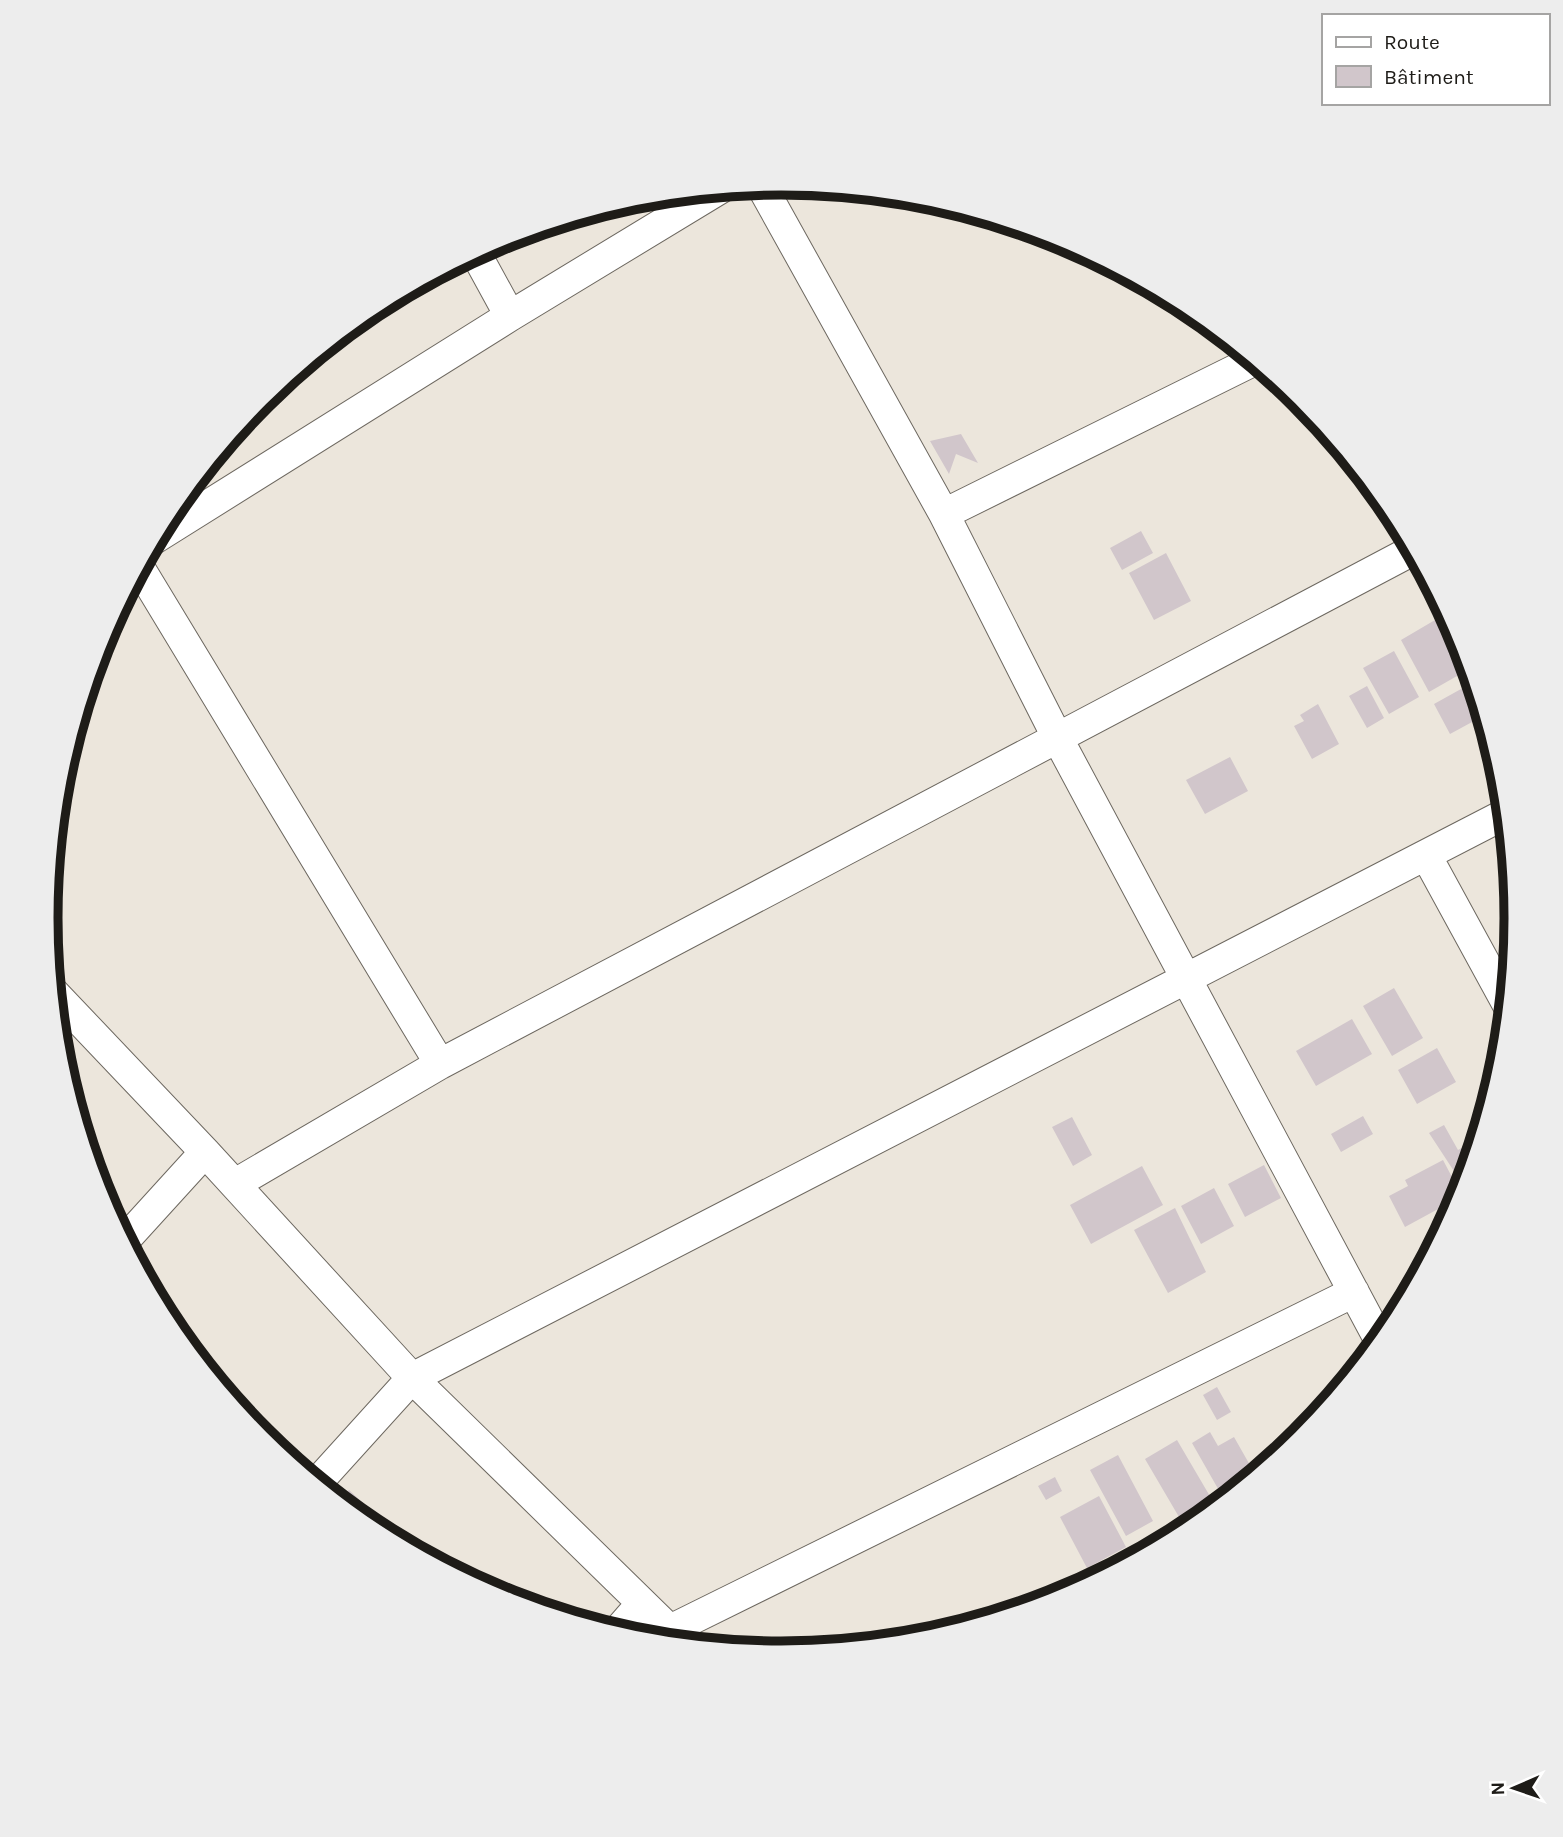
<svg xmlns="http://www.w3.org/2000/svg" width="1563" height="1837" font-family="Karla,sans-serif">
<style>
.building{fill:#d1c6cb}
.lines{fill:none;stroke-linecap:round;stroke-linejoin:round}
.street-casing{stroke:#6d6860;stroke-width:32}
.street{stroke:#fff;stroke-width:30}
.rim{fill:none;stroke:#1e1c18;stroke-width:9}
</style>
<rect width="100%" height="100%" fill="#ece6dc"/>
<path class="building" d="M 961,434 L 978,463 L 956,454 L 949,474 L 930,441 Z
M 1141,531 L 1153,553 L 1122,570 L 1110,548 Z
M 1166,553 L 1191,601 L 1154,620 L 1129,573 Z
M 1448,612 L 1462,637 L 1472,674 L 1440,617 Z
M 1435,620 L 1464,672 L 1429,692 L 1401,640 Z
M 1394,651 L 1419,697 L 1389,714 L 1363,668 Z
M 1470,684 L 1485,715 L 1450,734 L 1434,704 Z
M 1367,686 L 1384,718 L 1367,728 L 1349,696 Z
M 1318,704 L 1339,744 L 1312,759 L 1294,726 L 1304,721 L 1300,715 Z
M 1230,757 L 1248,791 L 1205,814 L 1186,780 Z
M 1394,988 L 1423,1038 L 1392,1056 L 1363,1006 Z
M 1352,1019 L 1372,1054 L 1316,1086 L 1296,1051 Z
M 1437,1048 L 1456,1082 L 1417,1104 L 1398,1070 Z
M 1363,1116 L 1373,1134 L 1341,1152 L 1331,1134 Z
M 1072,1117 L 1092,1155 L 1073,1166 L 1052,1127 Z
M 1444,1125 L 1458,1150 L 1481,1137 L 1465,1188 L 1429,1133 Z
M 1443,1160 L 1462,1196 L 1405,1227 L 1389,1196 L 1408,1186 L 1405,1180 Z
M 1264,1165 L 1281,1198 L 1245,1217 L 1228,1184 Z
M 1142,1166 L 1163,1205 L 1091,1244 L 1070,1205 Z
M 1214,1188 L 1234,1226 L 1201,1244 L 1181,1206 Z
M 1175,1208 L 1206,1272 L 1168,1293 L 1134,1230 Z
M 1217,1387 L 1231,1412 L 1217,1420 L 1203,1395 Z
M 1210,1432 L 1218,1446 L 1234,1437 L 1255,1474 L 1221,1494 L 1192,1443 Z
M 1177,1440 L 1211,1498 L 1179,1517 L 1145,1459 Z
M 1118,1455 L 1153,1521 L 1126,1536 L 1090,1470 Z
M 1055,1477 L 1062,1491 L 1046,1500 L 1038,1486 Z
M 349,1490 L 405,1542 L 402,1546 L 372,1530 L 338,1502 Z
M 1099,1496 L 1126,1547 L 1087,1568 L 1060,1517 Z
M 1168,1536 L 1170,1541 L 1137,1559 L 1135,1554 Z"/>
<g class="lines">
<defs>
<path id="street" d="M 761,185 L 944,514 L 1057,737 L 1381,1343
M 475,252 L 510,316
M 944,514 L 1255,360
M 154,539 L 510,316 L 721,188
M 139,567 L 440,1064
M 1426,855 L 1509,1007
M 53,992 L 205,1152 L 412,1378 L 685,1645
M 235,1184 L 440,1064 L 1415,549
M 124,1241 L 205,1152
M 316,1484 L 412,1378 L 1507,813
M 670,1630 L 1354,1292
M 615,1634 L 642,1603"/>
</defs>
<use href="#street" class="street-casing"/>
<use href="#street" class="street"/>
</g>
<path d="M0 0H1563V1837H0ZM58 918a723 723 0 1 1 1446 0a723 723 0 1 1-1446 0Z" fill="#ededed" fill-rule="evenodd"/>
<path class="rim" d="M58 918a723 723 0 1 1 1446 0a723 723 0 1 1-1446 0Z"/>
<rect x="1322" y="14" width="228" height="91" fill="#ffffff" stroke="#a5a4a3" stroke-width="2"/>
<rect x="1336" y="37" width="35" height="10" fill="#ffffff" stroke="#a5a4a3" stroke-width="2"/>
<text x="1384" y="49" font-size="21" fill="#1e1c18">Route</text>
<rect x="1336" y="66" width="35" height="21" fill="#d1c6cb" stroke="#a5a4a3" stroke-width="2"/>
<text x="1384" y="84" font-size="21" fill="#1e1c18">Bâtiment</text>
<g transform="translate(1514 1788) rotate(268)" stroke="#ffffff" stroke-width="5" paint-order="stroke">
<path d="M0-5L12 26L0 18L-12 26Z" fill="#1e1c18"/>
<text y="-10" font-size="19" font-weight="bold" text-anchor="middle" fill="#1e1c18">N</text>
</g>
</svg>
